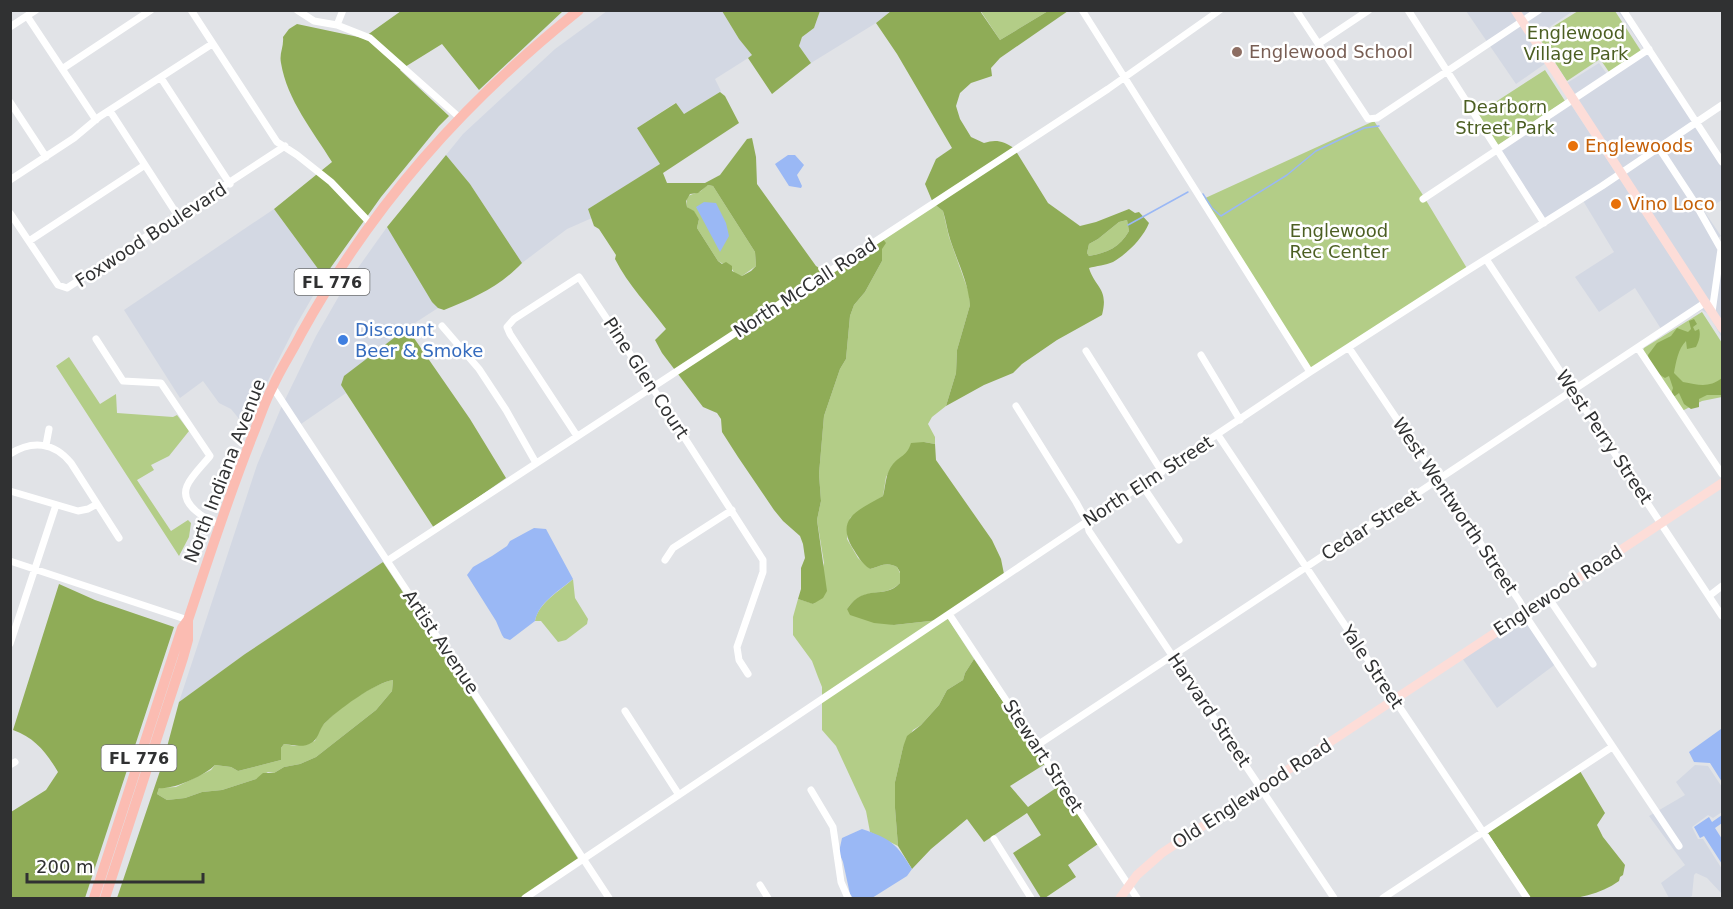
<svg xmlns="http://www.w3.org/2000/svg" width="1733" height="909" font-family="'DejaVu Sans',sans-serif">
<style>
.built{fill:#d3d8e3}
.green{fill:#b3cd87}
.forest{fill:#8fac57;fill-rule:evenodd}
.water{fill:#9ab8f5}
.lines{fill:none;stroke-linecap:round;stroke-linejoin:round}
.stream{stroke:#9ab8f5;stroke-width:1.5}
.street{stroke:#fff;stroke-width:7}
.secondary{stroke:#fdddd8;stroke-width:9}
.primary{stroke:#fbbcb2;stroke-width:10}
.education-dot{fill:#8d6e63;stroke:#fff;stroke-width:2}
.food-dot{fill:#e8710a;stroke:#fff;stroke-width:2}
.shop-dot{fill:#3f7fe0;stroke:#fff;stroke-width:2}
.labels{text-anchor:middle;stroke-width:5;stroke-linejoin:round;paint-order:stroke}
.shield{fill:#fff;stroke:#6e6f70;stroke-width:1.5}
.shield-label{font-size:16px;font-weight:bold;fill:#303132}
.park-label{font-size:18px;fill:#4c5f23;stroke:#fff}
.education-label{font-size:18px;fill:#785e54;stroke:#fff;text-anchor:start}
.food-label{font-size:18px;fill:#c56008;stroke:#fff;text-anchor:start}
.street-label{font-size:18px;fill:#303132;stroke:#fff}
.shop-label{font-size:18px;fill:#366cbe;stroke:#fff;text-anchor:start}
</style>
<rect width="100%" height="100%" fill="#e1e3e7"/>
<path class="built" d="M 607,11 L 722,11 L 739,39 L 753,55 L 715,79 L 721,91 L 720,92 L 684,114 L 675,103 L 637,128 L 661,164 L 588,209 L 592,218 L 567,229 L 522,263 L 470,184 L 446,155 L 463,134 L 555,49 Z
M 820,11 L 891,11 L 876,23 L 811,63 L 799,46 L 802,37 L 814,28 Z
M 1466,11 L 1511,11 L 1546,63 L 1516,84 Z
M 1519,11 L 1573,11 L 1536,36 Z
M 1618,11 L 1627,11 L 1722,159 L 1722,200 L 1704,211 L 1721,236 L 1718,238 L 1722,248 L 1722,322 L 1567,83 L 1599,63 L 1607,74 L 1644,50 Z
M 1566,97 L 1722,335 L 1722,338 L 1708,314 L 1702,310 L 1663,332 L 1635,288 L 1599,312 L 1575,277 L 1614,252 L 1582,199 L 1542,223 L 1496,147 L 1568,101 Z
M 274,209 L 324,277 L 295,327 L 245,426 L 231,409 L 219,403 L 203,381 L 180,398 L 124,310 Z
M 387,227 L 438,308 L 407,328 L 341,385 L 346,393 L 301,424 L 389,558 L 245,654 L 179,702 L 257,465 L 281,408 L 316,336 L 343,289 Z
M 1527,615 L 1557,663 L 1497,708 L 1462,658 Z
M 1695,765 L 1708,766 L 1722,787 L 1722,812 L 1713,818 L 1708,815 L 1692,827 L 1698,839 L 1703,839 L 1722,869 L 1722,894 L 1707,878 L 1696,873 L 1694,875 L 1692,896 L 1688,898 L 1669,898 L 1661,883 L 1685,865 L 1649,816 L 1685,795 L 1676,782 Z"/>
<path class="green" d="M 980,10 L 1048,11 L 1000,40 Z
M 1578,11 L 1615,11 L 1641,51 L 1609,72 L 1600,59 L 1567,81 L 1538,36 Z
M 1545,70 L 1565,101 L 1498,145 L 1477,114 Z
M 1374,121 L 1421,192 L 1468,270 L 1310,372 L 1201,200 Z
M 708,185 L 713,186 L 755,252 L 756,266 L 742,276 L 735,274 L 732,269 L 718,261 L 697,228 L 699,219 L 694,212 L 687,207 C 685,192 692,196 701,191 C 703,189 705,186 708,185 Z
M 933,203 L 943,211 L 949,237 L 969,293 L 970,305 L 957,350 L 956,373 L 946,406 L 932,417 L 928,424 L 935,437 L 935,444 L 924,442 L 894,464 L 886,477 L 883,496 L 850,518 L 847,539 L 858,558 L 870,569 C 881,566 886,561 897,567 L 900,573 L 900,583 C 883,600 865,584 847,609 L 894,625 L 948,619 L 974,659 L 965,673 L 963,680 L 947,690 L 939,705 L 921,725 L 913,730 L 903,747 L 895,782 L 895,808 L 898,846 L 870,832 L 866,811 L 836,746 L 822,730 L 822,687 L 818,677 L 812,661 L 793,635 L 793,617 L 798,599 L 814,604 L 824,563 L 817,520 L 821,501 L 819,474 L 824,416 L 840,369 L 846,359 L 850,316 L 854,305 L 865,292 L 882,261 L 882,238 Z
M 1127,220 L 1129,231 C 1120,247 1107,253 1089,256 L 1087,253 L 1089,244 L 1098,239 L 1119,222 Z
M 1702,312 L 1722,343 L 1722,397 L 1702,401 L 1682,411 L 1643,350 L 1644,348 Z
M 69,357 L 100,404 L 116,394 L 117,413 L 173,417 L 177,415 L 189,431 L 169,456 L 151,465 L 154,470 L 137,480 L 171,531 L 188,520 L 191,523 L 189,537 L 179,556 L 56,366 Z
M 573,579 L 575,598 L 588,619 L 587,624 L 566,640 L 558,642 L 541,621 L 535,621 C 538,603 560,591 573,579 Z
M 393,680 L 392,691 L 376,710 L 316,757 L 300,764 L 284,767 L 274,773 L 268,772 L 256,779 L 222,790 L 202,792 L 185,798 L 167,800 L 157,794 L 159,788 L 176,787 L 211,770 L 215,765 L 231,767 L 238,771 L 281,760 L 281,748 L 284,744 L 295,746 L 315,741 C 317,735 319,729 324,724 C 337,709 374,683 393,680 Z"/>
<path class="forest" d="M 401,11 L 563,11 L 479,90 L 442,44 L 400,70 L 449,116 L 439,126 L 381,197 L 324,277 L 274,209 L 332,162 C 313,131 287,100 281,63 C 279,53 284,47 283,37 L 289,29 L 297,24 L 363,38 Z
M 722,11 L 820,11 L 814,28 L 802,37 L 799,46 L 811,63 L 772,94 L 748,58 L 752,55 L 739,39 Z
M 891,11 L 980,11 L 1000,40 L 1048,11 L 1068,11 L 1000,58 L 991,68 L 992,76 L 971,83 L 960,93 L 956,106 L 960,119 L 971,137 L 984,143 C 996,139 1003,141 1014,148 L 1048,203 L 1080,226 L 1096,222 L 1129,209 L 1135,213 L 1139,212 L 1149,223 C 1143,238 1127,254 1113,262 C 1106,265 1096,266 1089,268 C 1095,288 1109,288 1102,315 L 1057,340 L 1022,364 L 1013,373 L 984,385 L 946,406 L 956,373 L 957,350 L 970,305 C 968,281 957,261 950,239 C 947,230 946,220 943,211 L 933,203 L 925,184 L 936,159 L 952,148 L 897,54 L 876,23 ZM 1127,220 L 1129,231 C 1120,247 1107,253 1089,256 L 1087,253 L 1089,244 L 1098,239 L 1119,222 Z
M 720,92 L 725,96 L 739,123 L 663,173 L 667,183 L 705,183 L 720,175 L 747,139 L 752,138 L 756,157 L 757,184 L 816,266 L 829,274 L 882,238 L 886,243 L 882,249 L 882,261 L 865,292 L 854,305 L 850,316 L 846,359 L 840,369 L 824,416 L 819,474 L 821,501 L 817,520 L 827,591 L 823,598 L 813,604 L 798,599 L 801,589 L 801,568 L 805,558 L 803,544 L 800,536 L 783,521 L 774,510 L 738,457 L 722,432 L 721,419 L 717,413 L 703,407 L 662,353 L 655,340 L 666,329 C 649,306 628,285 615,259 L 616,255 L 599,229 L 594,226 L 588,209 L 660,164 L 637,128 L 676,103 L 684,114 ZM 708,185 L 713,186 L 755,252 L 756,266 L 751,271 L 742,276 L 732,271 L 732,266 L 726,262 L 722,264 L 718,261 L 697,228 L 699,219 L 694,211 L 687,207 L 686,201 L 690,194 L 698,193 Z
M 446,155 L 470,184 L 522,263 C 499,287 474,298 444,310 L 438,308 L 432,302 L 387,227 Z
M 1694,319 L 1697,324 L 1693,327 L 1695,331 L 1699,329 C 1701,335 1699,341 1696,347 L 1687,349 L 1686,341 C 1678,349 1676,362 1674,373 L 1683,382 C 1699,385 1709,388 1722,378 L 1722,395 L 1707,395 L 1699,399 L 1699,407 L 1691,409 L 1684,404 L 1679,393 L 1675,396 L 1671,395 L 1673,388 L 1669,376 L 1665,378 C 1655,372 1649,366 1648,355 L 1657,343 L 1671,336 L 1677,328 L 1688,332 L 1691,329 L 1689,321 Z
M 407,328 L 470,419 L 506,478 L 434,528 L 341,385 L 344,376 Z
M 924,442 L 935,444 L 936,460 L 992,540 L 1001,559 L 1004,574 L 948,619 L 894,625 L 874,623 L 850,615 L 847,609 C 866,582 883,601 900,583 L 900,572 L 897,567 C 886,561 881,566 870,569 C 861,563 858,556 852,547 C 835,517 861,509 883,496 C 886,485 885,474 893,464 C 901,455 907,456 911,443 Z
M 383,562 L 579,860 L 523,898 L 117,898 L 163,762 L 179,702 L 245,654 ZM 393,680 L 392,691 L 376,710 L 316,757 L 300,764 L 284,767 L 274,773 L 263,773 L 256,779 L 222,790 L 202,792 L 185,798 L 167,800 L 157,794 L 159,788 C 173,790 206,775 215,765 L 231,767 L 238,771 L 281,760 L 281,748 L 284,744 C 292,745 304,748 311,743 C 318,740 319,730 324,724 C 336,711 376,682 393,680 Z
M 59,584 L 95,600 L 174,627 L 85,898 L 11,898 L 11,812 L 46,790 L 58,772 C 46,752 35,738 13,730 Z
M 974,659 L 1045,764 L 1010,786 L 1028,807 L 1059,786 L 1098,844 L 1068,865 L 1076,877 L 1045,898 L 1041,898 L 1013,853 L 1041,835 L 1027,813 L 984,842 L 967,819 L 931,849 L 912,869 L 898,846 L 895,808 L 895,782 L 903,747 L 907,736 L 921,725 L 939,705 L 947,690 L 963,680 L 965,673 Z
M 1580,771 L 1605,813 L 1597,825 L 1603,837 L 1625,865 L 1623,875 L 1620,877 L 1619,881 C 1594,899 1560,902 1530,898 L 1488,833 L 1506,818 Z"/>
<path class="water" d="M 788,155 L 795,155 L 804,165 L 797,175 L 802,186 L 801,188 L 789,186 L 775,164 Z
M 704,202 L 716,203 L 726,223 L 729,236 L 720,252 L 696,207 Z
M 534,528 L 546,529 L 573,579 C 559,591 539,602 535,621 L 510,640 L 504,638 L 502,635 L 496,621 L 467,575 L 473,567 L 492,556 L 507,546 L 510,541 Z
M 1721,729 L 1722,732 L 1721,755 L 1722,758 L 1722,782 L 1710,763 L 1694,762 L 1689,752 Z
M 1722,815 L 1722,823 L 1715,828 L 1722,839 L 1722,864 L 1704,836 L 1700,838 L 1694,827 L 1709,817 L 1712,822 Z
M 862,829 C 891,839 896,843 912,869 L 907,876 L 872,898 L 853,898 L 850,894 L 843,862 L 839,852 L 842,838 Z"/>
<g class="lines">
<path class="stream" d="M 1203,194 L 1212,208 L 1221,216 L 1287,175 L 1316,151 L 1364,128 L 1379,126
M 1128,225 L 1188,192"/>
<path class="street" d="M 191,10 L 277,142 L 297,155 L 331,182 L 371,224
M 297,10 L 314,21 L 337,25 L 370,38 L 460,118
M 1082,10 L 1310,372
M 1296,10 L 1368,119 L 1377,118 L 1539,10
M 1408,10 L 1544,223
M 1623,10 L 1722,162
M 27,16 L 96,120
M 337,25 L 343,10
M 10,27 L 36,10
M 1318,44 L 1369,10
M 62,69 L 151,10
M 161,78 L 230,184
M 10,102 L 46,157
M 110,111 L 178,216
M 1659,148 L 1695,203 L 1721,249 L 1712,312
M 10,180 L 74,138 L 99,117 L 212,44
M 1423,199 L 1649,49
M 10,213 L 58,285 L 67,288 L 285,146
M 29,241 L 145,165
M 1486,259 L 1722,616
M 442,326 L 479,369 L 506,410 L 536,463
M 96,339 L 123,381 L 161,383 L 210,456 C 203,465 191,476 187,486 C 179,505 207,520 220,525
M 1349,348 L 1520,602 L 1529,621 L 1679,846
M 1638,348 L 1722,474
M 1086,351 L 1162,472
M 1201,355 L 1240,420
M 272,386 L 609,898
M 1016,406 L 1076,502 L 1087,522 L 1089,531 L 1334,898
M 1218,435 L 1527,898
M 577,436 L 510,334 L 507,327 L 514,319 L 579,277 L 652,387 L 763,560 L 763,572 L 737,647 L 739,660 L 748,674
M 46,445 L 49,429
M 10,454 C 32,440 54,442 71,463 L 119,538
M 1142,485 L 1179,540
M 10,491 L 78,511 L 88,509 L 97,504
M 665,560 L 673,548 L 732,510
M 10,561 L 188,620
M 387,561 L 1108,89 L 1220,10
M 1709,596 L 1722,586
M 1548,597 L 1593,664
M 949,614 L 1137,898
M 10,644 L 56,505
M 625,711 L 679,795
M 1036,746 L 1706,302
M 10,765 L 15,762
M 811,790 L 833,827 L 841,882 L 848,898
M 994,839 L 1031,898
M 760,885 L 768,898
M 525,898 L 1310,372 L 1462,274 L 1602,186 L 1722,105
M 1383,898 L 1612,747"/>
<path class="secondary" d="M 1515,10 L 1722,328
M 1120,898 L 1137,875 L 1162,853 L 1722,483"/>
<path class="primary" d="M 94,898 L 182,628 L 188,620
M 105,898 L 183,658 L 188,640 L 188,620 C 209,557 229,494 254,432 C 260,417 265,401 273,386 C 281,368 292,352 301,334 C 373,204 463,103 579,10"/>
</g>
<circle class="education-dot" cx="1237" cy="52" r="6"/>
<g class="food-dot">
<circle cx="1573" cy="146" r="6"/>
<circle cx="1616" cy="204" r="6"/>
</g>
<circle class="shop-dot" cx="343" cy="340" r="6"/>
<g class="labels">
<g class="shield">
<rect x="294.5" y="269" width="75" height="26" rx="4.5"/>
<rect x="101.5" y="745" width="75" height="26" rx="4.5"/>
</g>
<g class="shield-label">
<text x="332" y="288">FL 776</text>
<text x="139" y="764">FL 776</text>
</g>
<g class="park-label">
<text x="1576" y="39">Englewood<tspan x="1576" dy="21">Village Park</tspan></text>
<text x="1505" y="113">Dearborn<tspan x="1505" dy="21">Street Park</tspan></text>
<text x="1339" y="237">Englewood<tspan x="1339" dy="21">Rec Center</tspan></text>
</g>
<g class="education-label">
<text x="1249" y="58">Englewood School</text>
</g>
<g class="food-label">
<text x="1585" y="152">Englewoods</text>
<text x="1628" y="210">Vino Loco</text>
</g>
<g class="street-label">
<text transform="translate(151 235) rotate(-33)" y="6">Foxwood Boulevard</text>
<text transform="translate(805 288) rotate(-33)" y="6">North McCall Road</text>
<text transform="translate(646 378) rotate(57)" y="6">Pine Glen Court</text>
<text transform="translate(1604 437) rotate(56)" y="6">West Perry Street</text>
<text transform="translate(225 471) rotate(-69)" y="6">North Indiana Avenue</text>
<text transform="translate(1148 481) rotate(-33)" y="6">North Elm Street</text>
<text transform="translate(1455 506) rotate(56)" y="6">West Wentworth Street</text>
<text transform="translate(1371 525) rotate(-33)" y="6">Cedar Street</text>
<text transform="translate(1558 591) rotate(-33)" y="6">Englewood Road</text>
<text transform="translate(441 642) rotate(56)" y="6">Artist Avenue</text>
<text transform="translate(1372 667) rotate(56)" y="6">Yale Street</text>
<text transform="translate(1209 710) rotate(56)" y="6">Harvard Street</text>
<text transform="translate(1043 756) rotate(57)" y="6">Stewart Street</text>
<text transform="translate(1252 794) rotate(-33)" y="6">Old Englewood Road</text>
</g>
<g class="shop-label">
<text x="355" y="336">Discount<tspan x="355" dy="21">Beer &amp; Smoke</tspan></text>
</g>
</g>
<rect width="1733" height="909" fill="none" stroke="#303132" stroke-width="24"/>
<path d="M27 873v9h176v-9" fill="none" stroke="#303132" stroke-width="3"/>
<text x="36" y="873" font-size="18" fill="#303132" stroke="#ffffff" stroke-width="4.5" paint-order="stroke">200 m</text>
</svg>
